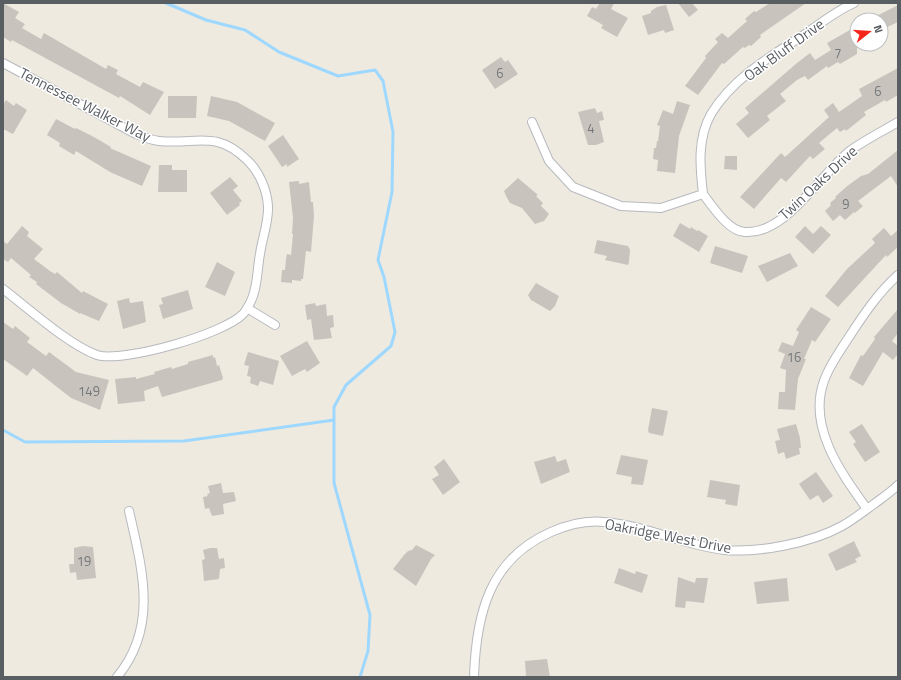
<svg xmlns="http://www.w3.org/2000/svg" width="901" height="680" font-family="'Titillium Web',sans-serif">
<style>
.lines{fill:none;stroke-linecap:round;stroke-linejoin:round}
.stream{stroke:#9fd8ff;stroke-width:3}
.building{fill:#c8c4bd}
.street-casing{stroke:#b6b9be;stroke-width:10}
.street{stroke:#fff;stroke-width:8}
.labels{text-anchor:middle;stroke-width:3;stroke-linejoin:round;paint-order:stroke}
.number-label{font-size:13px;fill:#75787a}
.street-label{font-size:15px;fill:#595e63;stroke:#fff}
</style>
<rect width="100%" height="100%" fill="#eeeae0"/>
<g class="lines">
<path class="stream" d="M 166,3 L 206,20 L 245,30 L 279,52 L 338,76 L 375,70 L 383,81 L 393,132 L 392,192 L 378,260 L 384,277 L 395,332 L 391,346 L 346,385 L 334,407 L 334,483 L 370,615 L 368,651 L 360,677
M 3,430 L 25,442 L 184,441 L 334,420"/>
</g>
<path class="building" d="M 3,3 L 19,12 L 15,18 L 25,24 L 22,28 L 41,39 L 44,33 L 106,69 L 108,65 L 118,70 L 116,74 L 140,87 L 143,82 L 164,92 L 150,115 L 120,96 L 119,98 L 12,40 L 11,42 L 3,37 Z
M 600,3 L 614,3 L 611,9 L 628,18 L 617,37 L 601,28 L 603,25 L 587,16 L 592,7 L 596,9 Z
M 678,3 L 692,3 L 698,10 L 689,17 Z
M 770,3 L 806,3 L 760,35 L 761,37 L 751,46 L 749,45 L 745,48 L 743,47 L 724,64 L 722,63 L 698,95 L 685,86 L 706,58 L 705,56 L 718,42 L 715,39 L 722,33 L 728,38 L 747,21 L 745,19 L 754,11 L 756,12 Z
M 666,5 L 674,30 L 665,33 L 664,30 L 648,35 L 642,16 L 651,13 L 651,11 L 657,7 Z
M 898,5 L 898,22 L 881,30 L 881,20 L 869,20 Z
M 857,26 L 857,54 L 840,64 L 838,62 L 828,68 L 827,66 L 808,80 L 805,76 L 797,80 L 780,94 L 786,101 L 767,116 L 770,120 L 748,138 L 736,124 L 749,113 L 745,108 L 797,63 L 810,53 L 815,60 L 831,50 L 827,43 Z
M 501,57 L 505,62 L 508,60 L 518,74 L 495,89 L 482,70 Z
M 898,68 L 898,95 L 886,102 L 885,100 L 864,112 L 866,115 L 846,131 L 845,129 L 840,132 L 837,128 L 819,143 L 825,149 L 813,159 L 810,156 L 786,182 L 781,178 L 754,209 L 740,197 L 781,153 L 785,157 L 829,117 L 824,110 L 833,103 L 839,112 L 862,96 L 859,89 Z
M 168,96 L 197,96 L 196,118 L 168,118 Z
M 211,96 L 237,102 L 275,123 L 265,141 L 229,121 L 207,116 Z
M 6,100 L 14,106 L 16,103 L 27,110 L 13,134 L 3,129 L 3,105 Z
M 677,101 L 690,105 L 679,136 L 675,173 L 657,171 L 658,160 L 653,159 L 654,148 L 656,148 L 657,141 L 658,141 L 660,126 L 657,125 L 663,110 L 673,114 Z
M 595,108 L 597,113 L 602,111 L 604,120 L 599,121 L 604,142 L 596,145 L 588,145 L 578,112 Z
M 56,119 L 75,129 L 76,128 L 94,137 L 111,147 L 110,148 L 151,166 L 142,186 L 110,172 L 76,151 L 74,155 L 59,146 L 60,143 L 47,135 Z
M 283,135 L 299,159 L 287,167 L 287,164 L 282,167 L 268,146 Z
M 898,150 L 898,187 L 891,176 L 858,201 L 863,206 L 855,213 L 854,212 L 845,220 L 840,215 L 833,221 L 825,211 L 831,205 L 830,203 L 836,198 L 835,197 L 846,187 L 861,176 L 868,174 Z
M 725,156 L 737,156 L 737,170 L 724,169 Z
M 159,165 L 172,165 L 172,170 L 187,170 L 187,192 L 158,192 Z
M 230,177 L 238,186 L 233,190 L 242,201 L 239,203 L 240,205 L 227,215 L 210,193 Z
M 518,178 L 538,195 L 536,196 L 543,203 L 541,206 L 549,214 L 544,221 L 535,224 L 522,208 L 510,203 L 506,196 L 504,191 Z
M 299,181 L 299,184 L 309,182 L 311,202 L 313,202 L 314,216 L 311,252 L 306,251 L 303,279 L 301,279 L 301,281 L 292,280 L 292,283 L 281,282 L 282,270 L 285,270 L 286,259 L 287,254 L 291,255 L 293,234 L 292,234 L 293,218 L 289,182 Z
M 680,223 L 690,229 L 691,227 L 697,231 L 698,230 L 708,236 L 699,252 L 673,236 Z
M 22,226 L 29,232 L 27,236 L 43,249 L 34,259 L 50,271 L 55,274 L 57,272 L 82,293 L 83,291 L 108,304 L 99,321 L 80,313 L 80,314 L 61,303 L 36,284 L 37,282 L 29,277 L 31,275 L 11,258 L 8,262 L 3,259 L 3,241 L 7,244 Z
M 805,226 L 813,234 L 821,226 L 831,235 L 813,254 L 795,237 Z
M 884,228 L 891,236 L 898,230 L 898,247 L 887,257 L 886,255 L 838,307 L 825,296 L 847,269 L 875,243 L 872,239 Z
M 597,240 L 628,246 L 630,250 L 629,262 L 628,265 L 605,260 L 607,256 L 594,253 Z
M 715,246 L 748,256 L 742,273 L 710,263 Z
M 790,253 L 798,266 L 767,282 L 758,266 Z
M 217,262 L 235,272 L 225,296 L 205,287 Z
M 536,283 L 559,296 L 555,306 L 550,311 L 531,300 L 528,295 Z
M 188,290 L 193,309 L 163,319 L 159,305 L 163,304 L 161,298 Z
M 129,298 L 130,303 L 143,301 L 146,322 L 123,329 L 117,301 Z
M 315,303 L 316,306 L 326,304 L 327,316 L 333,315 L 334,327 L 330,328 L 332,338 L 314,340 L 311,319 L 307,320 L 305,305 Z
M 811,307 L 831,319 L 815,342 L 812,340 L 804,359 L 806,359 L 798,379 L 795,410 L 778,409 L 779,392 L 785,392 L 786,370 L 780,368 L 785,354 L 778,351 L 782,342 L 793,346 L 799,332 L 796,330 Z
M 898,309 L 898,333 L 892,341 L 898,346 L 898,354 L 893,360 L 883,352 L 863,386 L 849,378 L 861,355 L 863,356 L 875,339 L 874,337 Z
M 3,322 L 13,329 L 15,326 L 30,338 L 27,342 L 46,356 L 49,352 L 76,372 L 109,380 L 100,410 L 71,398 L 33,368 L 27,376 L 3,359 Z
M 307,341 L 320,363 L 307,372 L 305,369 L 292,376 L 280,356 Z
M 248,352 L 279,361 L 273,385 L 260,381 L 258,386 L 250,383 L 251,377 L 247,376 L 249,366 L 244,365 Z
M 213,355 L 213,358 L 215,357 L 217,366 L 219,365 L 223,378 L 222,380 L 162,397 L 158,386 L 144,391 L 145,401 L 118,404 L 115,379 L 136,377 L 136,379 L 155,374 L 154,372 L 171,367 L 172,369 L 188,364 L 188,362 Z
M 652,408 L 668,411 L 663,436 L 649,433 L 648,430 Z
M 796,424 L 800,438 L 801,448 L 799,448 L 800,454 L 786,459 L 784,452 L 778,454 L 775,441 L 780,440 L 777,429 Z
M 862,424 L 880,452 L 865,462 L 853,444 L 856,442 L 849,432 Z
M 621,455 L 648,460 L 643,485 L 631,484 L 632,477 L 616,474 Z
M 555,456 L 557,462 L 566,459 L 570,472 L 541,484 L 534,462 Z
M 444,459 L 460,482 L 443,495 L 432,479 L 439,475 L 434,467 Z
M 816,472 L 833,496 L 823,503 L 818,495 L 810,500 L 799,484 Z
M 710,480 L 740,485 L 737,506 L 725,504 L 726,500 L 707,497 Z
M 221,483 L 223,493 L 234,492 L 236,501 L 223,504 L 224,514 L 212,516 L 209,508 L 205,509 L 203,497 L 208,496 L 207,494 L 210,493 L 208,486 Z
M 854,541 L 861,556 L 855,559 L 857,562 L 836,571 L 828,554 Z
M 416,545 L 435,555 L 431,559 L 416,586 L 393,569 L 404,555 L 408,551 L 412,550 Z
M 83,546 L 93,547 L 96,578 L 77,580 L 76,572 L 70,573 L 69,564 L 74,564 L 74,548 Z
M 210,548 L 217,548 L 219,559 L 224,558 L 225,568 L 220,569 L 219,579 L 204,581 L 202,560 L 205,559 L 203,550 Z
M 619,568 L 635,574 L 636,571 L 648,575 L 642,593 L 614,583 Z
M 678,577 L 695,583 L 696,578 L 708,578 L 704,603 L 686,601 L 685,608 L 675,607 Z
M 787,578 L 789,601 L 757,604 L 754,582 Z
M 547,659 L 550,677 L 526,677 L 525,661 Z"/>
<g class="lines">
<defs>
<path id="street" d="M 3,63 L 136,134 C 143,137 151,140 159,141 C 196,145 215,129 247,160 C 259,171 267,190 268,206 C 269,221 262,239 260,254 C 257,269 258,287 251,301 C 249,305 246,311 243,314 C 224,334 123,363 97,355 C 69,345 28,308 3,289
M 532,122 L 549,161 L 573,187 L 621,206 L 661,208 L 703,194
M 703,194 C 700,167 697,139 711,114 C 733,78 771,56 805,34 C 821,23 836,11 854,3
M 703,194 C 712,206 729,232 745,232 C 786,235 821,173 851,150 C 865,140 883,131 898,122
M 247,308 L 275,325
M 867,509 C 842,474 807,427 824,381 C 829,366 840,351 849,337 C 864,314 878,293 898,275
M 117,677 C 159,627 142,568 129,511
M 474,677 C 476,615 489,559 551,532 C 567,525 586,520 604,522 C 645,525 683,545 724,550 C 759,553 811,543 842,526 C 853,520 864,511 874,504 C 882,498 891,492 898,485"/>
</defs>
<use href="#street" class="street-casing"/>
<use href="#street" class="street"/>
</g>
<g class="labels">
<g class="number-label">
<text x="838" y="58">7</text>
<text x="500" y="78">6</text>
<text x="878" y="96">6</text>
<text x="591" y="133">4</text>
<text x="846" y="209">9</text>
<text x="794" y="362">16</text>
<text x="89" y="396">149</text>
<text x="84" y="566">19</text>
</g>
<g class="street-label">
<text transform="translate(784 50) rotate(-36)" y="5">Oak Bluff Drive</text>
<text transform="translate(85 105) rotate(27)" y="5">Tennessee Walker Way</text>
<text transform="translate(818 183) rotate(-43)" y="5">Twin Oaks Drive</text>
<text transform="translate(668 536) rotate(11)" y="5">Oakridge West Drive</text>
</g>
</g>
<rect width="901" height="680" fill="none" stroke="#595e63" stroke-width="8"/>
<g transform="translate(869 32) rotate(73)"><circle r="19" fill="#ffffff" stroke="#bdbfc1"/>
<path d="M0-3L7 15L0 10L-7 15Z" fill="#f7261c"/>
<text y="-6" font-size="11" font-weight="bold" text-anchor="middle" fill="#595e63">N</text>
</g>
</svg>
